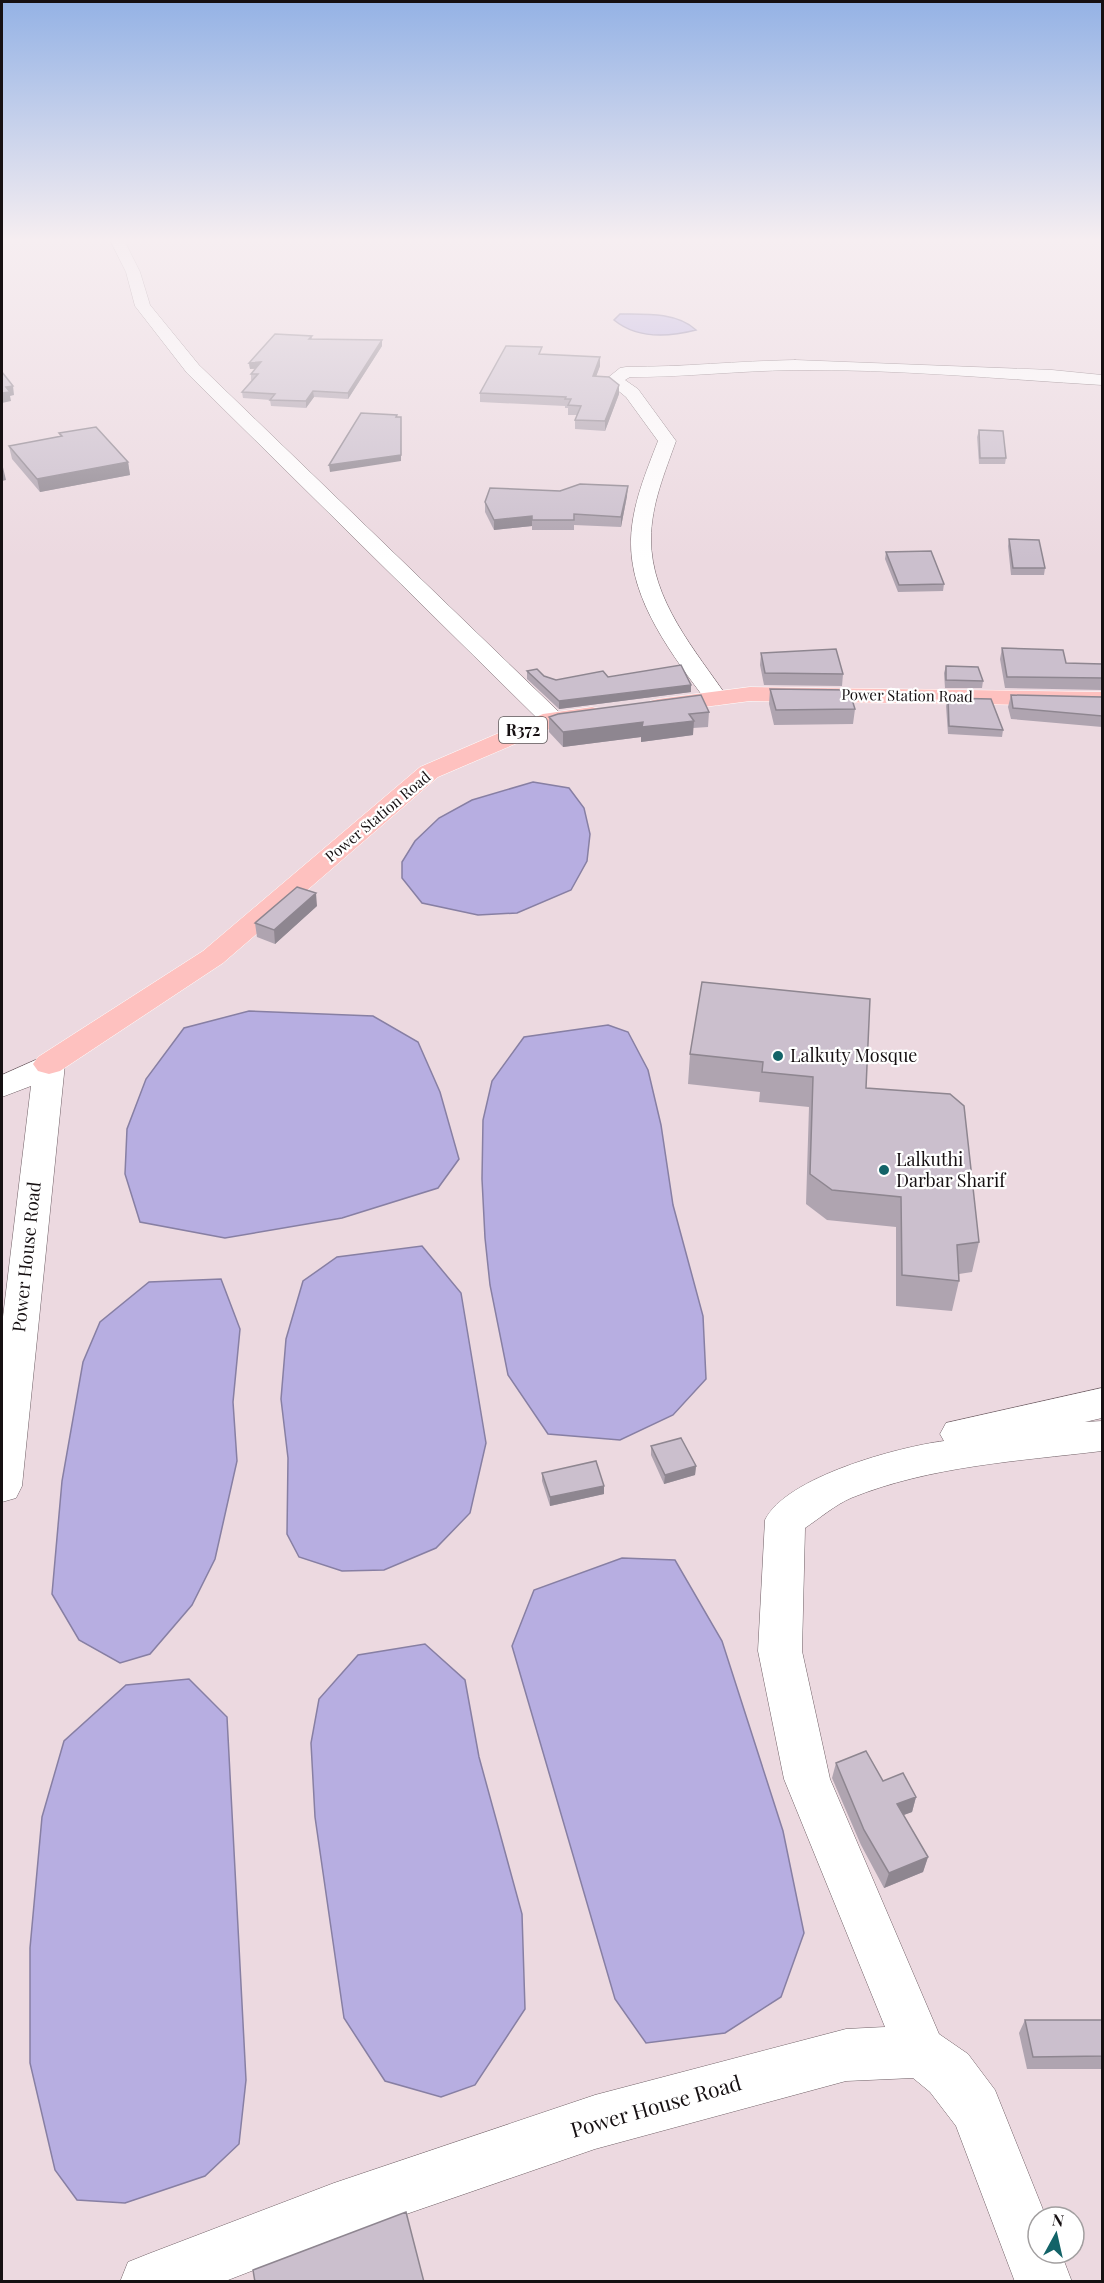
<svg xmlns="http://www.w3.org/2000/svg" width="1104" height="2283" font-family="'Playfair Display',serif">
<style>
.water{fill:#b7aee1;stroke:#877fa3;stroke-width:1.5}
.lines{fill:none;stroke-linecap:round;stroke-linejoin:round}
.street-casing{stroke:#706066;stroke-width:1}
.primary-casing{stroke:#fff;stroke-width:1}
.street{fill:#fff;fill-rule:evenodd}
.primary{fill:#fec1bf;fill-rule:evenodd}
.wall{fill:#afa4b0}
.shaded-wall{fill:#8e8690}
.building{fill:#cbbfcd;stroke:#8e8690;stroke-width:1.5}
.poi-dot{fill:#136368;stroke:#fff;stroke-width:2}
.labels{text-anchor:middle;stroke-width:4.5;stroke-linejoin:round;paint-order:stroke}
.far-street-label{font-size:15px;fill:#161012;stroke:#fff}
.shield{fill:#fff;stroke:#5c5859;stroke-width:1.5}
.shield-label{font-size:16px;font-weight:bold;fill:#161012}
.poi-label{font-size:18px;fill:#161012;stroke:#fff;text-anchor:start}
.street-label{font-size:18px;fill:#161012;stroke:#fff}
.near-street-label{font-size:21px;fill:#161012;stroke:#fff}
</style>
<rect width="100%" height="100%" fill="#ecd9e0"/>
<path class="water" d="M 620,314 C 644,314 677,312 696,330 C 669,337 637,339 614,320 Z
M 533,782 L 569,788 L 584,808 L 590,834 L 587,861 L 571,890 L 517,913 L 478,915 L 422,903 L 402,878 L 402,862 L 415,841 L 439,818 L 472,800 Z
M 249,1011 L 373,1016 L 418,1042 L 440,1092 L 459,1159 L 438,1188 L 342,1218 L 225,1238 L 140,1222 L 125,1174 L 127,1129 L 146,1079 L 184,1028 Z
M 608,1025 L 628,1032 L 648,1070 L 661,1125 L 673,1205 L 703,1316 L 706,1379 L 673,1415 L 620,1440 L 548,1434 L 508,1375 L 490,1285 L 485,1238 L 482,1179 L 483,1120 L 492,1081 L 524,1037 Z
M 422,1246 L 461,1293 L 486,1443 L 470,1513 L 436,1548 L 384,1570 L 342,1571 L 299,1557 L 287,1534 L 288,1458 L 281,1399 L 286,1339 L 303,1281 L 337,1257 Z
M 221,1279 L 240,1329 L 233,1402 L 237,1461 L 215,1559 L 192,1605 L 150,1654 L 120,1663 L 79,1640 L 52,1594 L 62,1481 L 83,1362 L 100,1322 L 149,1282 Z
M 622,1558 L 675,1560 L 722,1641 L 783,1831 L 804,1933 L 781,1997 L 725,2033 L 646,2043 L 615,1999 L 512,1646 L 534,1590 Z
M 425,1644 L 465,1680 L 479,1757 L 522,1914 L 525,2009 L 475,2085 L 441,2097 L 385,2081 L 344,2018 L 315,1817 L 311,1743 L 319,1699 L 358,1655 Z
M 189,1679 L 227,1717 L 246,2080 L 239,2144 L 205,2176 L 125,2203 L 77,2200 L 55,2170 L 30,2063 L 30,1948 L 42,1817 L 64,1741 L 126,1685 Z"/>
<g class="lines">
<defs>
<path id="street" d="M 110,240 L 124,240 L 140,272 L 150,305 L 199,365 L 561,714 L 564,719 L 561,724 L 552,726 L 543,724 L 187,373 L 135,306 L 126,272 Z
M 795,360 L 1052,370 L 1102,375 L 1102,385 C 1000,379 897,369 793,370 C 738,371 685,377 630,377 L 625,380 L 638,389 L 676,441 C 665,472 651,505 651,539 C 651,600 695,650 728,698 L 724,703 L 716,705 L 708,703 C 673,656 629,600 631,539 C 632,505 646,472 658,441 L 626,397 L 605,380 L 620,368 L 626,367 C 683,367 738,361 795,360 Z
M 49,1054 L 60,1057 L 65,1064 L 22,1486 L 16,1498 L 2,1502 L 2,1325 L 31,1086 L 2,1097 L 2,1075 Z
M 1102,1388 L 1102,1418 L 1085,1422 L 1102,1421 L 1102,1451 C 1019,1461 930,1466 851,1498 C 835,1505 820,1518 805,1528 L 802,1651 L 830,1779 L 939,2034 L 968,2054 L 995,2090 L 1046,2217 L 1038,2217 L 1038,2253 L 1061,2253 L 1072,2282 L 1015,2282 L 956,2126 L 930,2092 L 913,2078 L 846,2081 L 595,2149 L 334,2239 L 223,2282 L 120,2282 L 128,2262 L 148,2254 L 334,2183 L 595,2095 L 846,2029 L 885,2027 L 784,1779 L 758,1651 L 765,1520 C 786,1477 898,1447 944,1441 L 940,1434 L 946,1423 Z"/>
<path id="primary" d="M 750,687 L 1102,692 L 1102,706 L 750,701 L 658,713 L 650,711 L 646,706 L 650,701 L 658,699 Z
M 592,707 L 600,709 L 604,714 L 600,719 L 557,726 L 438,777 L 223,963 L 60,1071 L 49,1074 L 38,1071 L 33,1064 L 38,1057 L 203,951 L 420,767 L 543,714 Z"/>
</defs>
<use href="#street" class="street-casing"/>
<use href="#primary" class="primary-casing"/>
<use href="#street" class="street"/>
<use href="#primary" class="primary"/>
</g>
<path class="wall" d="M 312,336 L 312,339 L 382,340 L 382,346 L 348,399 L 314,397 L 306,408 L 271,406 L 270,400 L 243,398 L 242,392 L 252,380 L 251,380 L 251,374 L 255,369 L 250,369 L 249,363 Z
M 542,354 L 600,366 L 596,376 L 619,394 L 605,431 L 575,429 L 575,420 L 577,415 L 568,415 L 568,408 L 565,408 L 565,406 L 480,402 L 480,393 Z
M 979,430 L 1006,458 L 1005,464 L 979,464 L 977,437 Z
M 59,433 L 128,462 L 130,475 L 40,492 L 12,459 L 9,446 L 60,437 Z
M 627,496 L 621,527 L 574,525 L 574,530 L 532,530 L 532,526 L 494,530 L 485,512 L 485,502 Z
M 1009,539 L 1045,568 L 1044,575 L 1011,575 L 1008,546 Z
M 886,552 L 944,584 L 943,591 L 898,592 L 885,559 Z
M 1002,648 L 1066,663 L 1102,664 L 1102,690 L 1005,688 L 1000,659 Z
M 761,653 L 843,674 L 842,686 L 764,685 L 760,665 Z
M 946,666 L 983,681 L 982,688 L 945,688 L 944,673 Z
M 527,671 L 556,680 L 608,677 L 691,685 L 691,692 L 559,709 L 527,679 Z
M 770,689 L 855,709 L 853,724 L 774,725 L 769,704 Z
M 1011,695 L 1102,697 L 1102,727 L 1011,719 L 1008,707 Z
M 948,698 L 1003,730 L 1002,737 L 948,734 L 946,706 Z
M 709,712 L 708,727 L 693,728 L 693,735 L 641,742 L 641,737 L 563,747 L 549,732 L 549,717 Z
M 317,906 L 275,944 L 257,937 L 255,923 Z
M 702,982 L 866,1088 L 979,1242 L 972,1272 L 959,1274 L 959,1281 L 952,1311 L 896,1306 L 896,1227 L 827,1220 L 806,1204 L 809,1107 L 759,1102 L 760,1092 L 688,1084 L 690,1054 Z
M 651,1446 L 696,1466 L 695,1475 L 664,1484 L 651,1455 Z
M 542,1473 L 604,1486 L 604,1494 L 550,1506 L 542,1481 Z
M 836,1763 L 883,1781 L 916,1797 L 912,1812 L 903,1815 L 928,1857 L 923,1872 L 884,1888 L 861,1845 L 832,1778 Z
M 1025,2020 L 1102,2020 L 1102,2069 L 1027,2069 L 1019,2033 Z"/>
<path class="shaded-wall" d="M 382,340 L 382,346 L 348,399 L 348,393 Z
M 600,357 L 600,366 L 593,385 L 593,376 Z
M 261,362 L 261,368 L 250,369 L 249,363 Z
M 619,385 L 619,394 L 605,431 L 605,421 Z
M 13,386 L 14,395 L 10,396 L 11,401 L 2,403 L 2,393 L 6,387 Z
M 313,391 L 314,397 L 306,408 L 306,401 Z
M 401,424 L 401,461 L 330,472 L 329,465 Z
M 128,462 L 130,475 L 40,492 L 37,479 Z
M 2,463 L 6,480 L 2,481 Z
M 628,486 L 627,496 L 621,527 L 621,517 Z
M 532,516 L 532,526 L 494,530 L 494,520 Z
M 691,685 L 691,692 L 559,709 L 559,701 Z
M 694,721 L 693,735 L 641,742 L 641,737 L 563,747 L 563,732 L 643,722 Z
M 316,893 L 317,906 L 275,944 L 274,930 Z
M 696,1466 L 695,1475 L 664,1484 L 665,1475 Z
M 604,1486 L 604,1494 L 550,1506 L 550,1497 Z
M 916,1797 L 912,1812 L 893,1819 L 897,1804 Z
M 928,1857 L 923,1872 L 884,1888 L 889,1873 Z"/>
<path class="building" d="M 275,334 L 312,336 L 309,339 L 382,340 L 348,393 L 313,391 L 306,401 L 270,400 L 275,394 L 242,392 L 258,374 L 251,374 L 261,362 L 249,363 Z
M 506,346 L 542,347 L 539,354 L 600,357 L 593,376 L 609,377 L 619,385 L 605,421 L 575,420 L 581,406 L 568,405 L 571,399 L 565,399 L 566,397 L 480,393 Z
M 2,372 L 13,386 L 6,387 L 10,392 L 2,393 Z
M 361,413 L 397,415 L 396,417 L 401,417 L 401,455 L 329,465 Z
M 96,427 L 128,462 L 37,479 L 9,446 L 62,436 L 59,433 Z
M 979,430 L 1003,431 L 1006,458 L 980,458 Z
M 580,484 L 628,486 L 621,517 L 574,514 L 574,520 L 532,520 L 532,516 L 494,520 L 485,502 L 490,488 L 560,491 Z
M 1009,539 L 1039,540 L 1045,568 L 1013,568 Z
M 931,551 L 944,584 L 899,585 L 886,552 Z
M 1002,648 L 1063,650 L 1066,663 L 1102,664 L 1102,678 L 1007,677 Z
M 836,649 L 843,674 L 765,673 L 761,653 Z
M 681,665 L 691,685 L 559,701 L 527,671 L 537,669 L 544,676 L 556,680 L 603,671 L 608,677 Z
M 946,666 L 978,667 L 983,681 L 946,680 Z
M 770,689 L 849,690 L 855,709 L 776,710 Z
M 701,695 L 709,712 L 689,714 L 694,721 L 642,727 L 643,722 L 563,732 L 549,717 L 558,714 Z
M 1011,695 L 1102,697 L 1102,716 L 1013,708 Z
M 948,698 L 991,699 L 1003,730 L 949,726 Z
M 297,887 L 316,893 L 274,930 L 255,923 Z
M 702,982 L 870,999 L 866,1088 L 950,1094 L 964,1106 L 979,1242 L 957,1245 L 959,1281 L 902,1275 L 901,1197 L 832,1190 L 810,1174 L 813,1077 L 762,1072 L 763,1062 L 690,1054 Z
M 681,1438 L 696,1466 L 665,1475 L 651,1446 Z
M 596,1461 L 604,1486 L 550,1497 L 542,1473 Z
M 866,1751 L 883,1781 L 903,1773 L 916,1797 L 897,1804 L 928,1857 L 889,1873 L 864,1830 L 836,1763 Z
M 1025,2020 L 1102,2020 L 1102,2056 L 1033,2057 Z
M 406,2212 L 424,2282 L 255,2282 L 253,2270 Z"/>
<linearGradient id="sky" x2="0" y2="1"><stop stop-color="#94b2e5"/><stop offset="0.43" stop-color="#f6eef1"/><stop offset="1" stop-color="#f6eef1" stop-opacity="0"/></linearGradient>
<rect width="1104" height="559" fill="url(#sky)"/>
<g class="poi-dot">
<circle cx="778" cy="1056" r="6"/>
<circle cx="884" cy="1170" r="6"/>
</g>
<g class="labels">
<g class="far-street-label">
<text transform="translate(907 696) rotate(1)" y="5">Power Station Road</text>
<text transform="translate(378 817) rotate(-40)" y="5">Power Station Road</text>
</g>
<rect class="shield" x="499" y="717" width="48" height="26" rx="4.5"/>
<g class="shield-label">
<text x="523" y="736">R372</text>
</g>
<g class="poi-label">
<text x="790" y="1062">Lalkuty Mosque</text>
<text x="896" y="1166">Lalkuthi<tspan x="896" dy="21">Darbar Sharif</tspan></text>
</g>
<g class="street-label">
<text transform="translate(27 1257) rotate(-84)" y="6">Power House Road</text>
</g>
<g class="near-street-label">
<text transform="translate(656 2107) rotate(-16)" y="7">Power House Road</text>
</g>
</g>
<rect width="1104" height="2283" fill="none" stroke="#161012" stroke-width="6"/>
<g transform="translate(1056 2235) rotate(8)"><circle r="28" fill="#ffffff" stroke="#a29fa0" stroke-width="1.5"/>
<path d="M0-4.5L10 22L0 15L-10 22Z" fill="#136368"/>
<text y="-9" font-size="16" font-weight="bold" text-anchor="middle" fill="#161012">N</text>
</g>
</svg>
